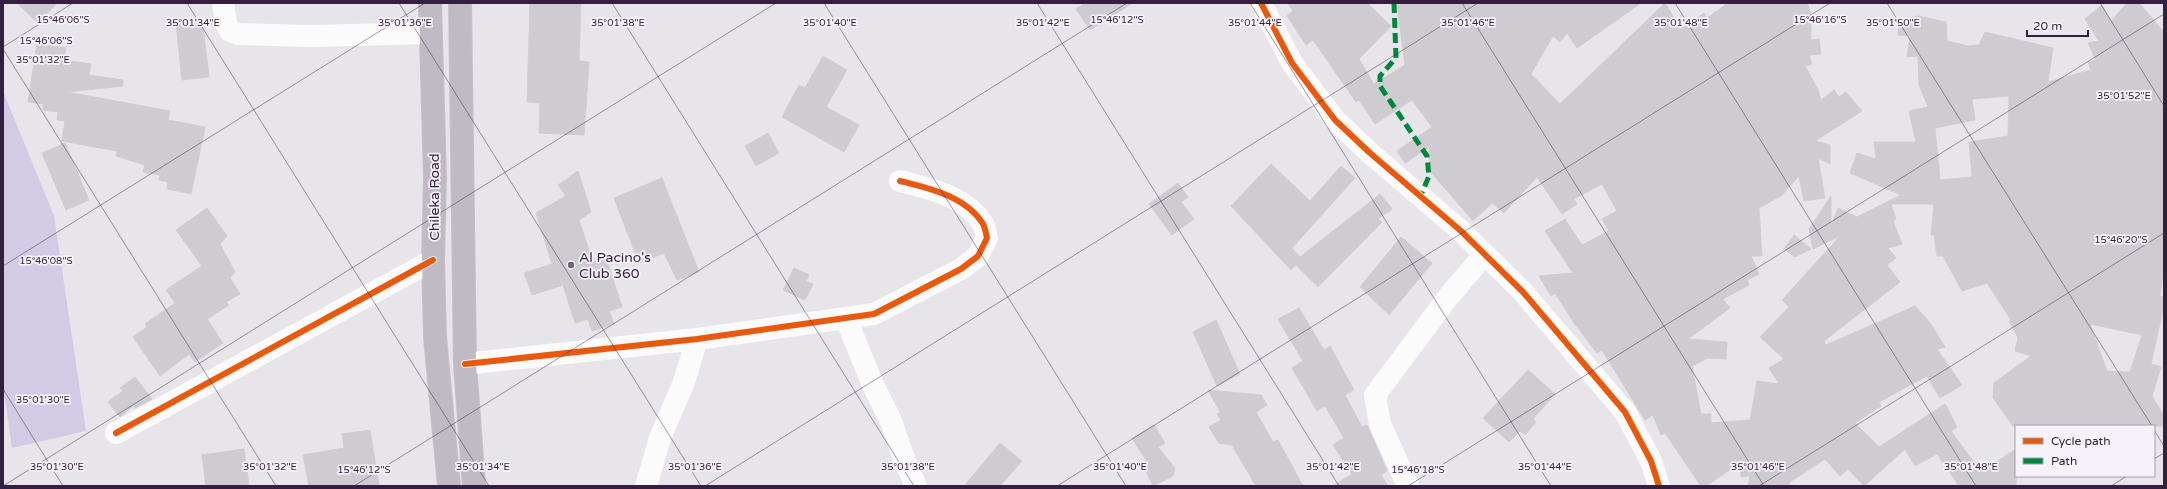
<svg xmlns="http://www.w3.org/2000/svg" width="2167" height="489" font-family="'Varela Round',sans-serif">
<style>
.green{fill:#d1cbe5}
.building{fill:#cecbd1;stroke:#d0cdd3;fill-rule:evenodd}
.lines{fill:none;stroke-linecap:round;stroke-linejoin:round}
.highway-casing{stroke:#c6c0ca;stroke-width:24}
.street{stroke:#fbfbfc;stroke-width:22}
.highway{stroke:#c0bac3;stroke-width:22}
.quiet{stroke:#00873e;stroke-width:5;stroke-dasharray:10 5;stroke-linecap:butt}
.cycleway-casing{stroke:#f5f2f9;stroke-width:8}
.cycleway{stroke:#e8590c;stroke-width:6}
.ticks{fill:none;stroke:#341f40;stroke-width:1;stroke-opacity:0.45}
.poi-dot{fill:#73647c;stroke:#f5f2f9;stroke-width:1.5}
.labels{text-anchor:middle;stroke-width:3.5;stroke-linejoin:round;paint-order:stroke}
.street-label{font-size:14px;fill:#341f40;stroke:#f5f2f9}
.poi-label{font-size:14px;fill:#341f40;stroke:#f5f2f9;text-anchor:start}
.ticks-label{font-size:10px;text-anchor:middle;fill:#341f40;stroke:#f5f2f9;stroke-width:3.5;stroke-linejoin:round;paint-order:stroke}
</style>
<rect width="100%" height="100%" fill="#e7e4ea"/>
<path class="green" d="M 3,91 L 54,216 L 86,431 L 12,448 L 3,384 Z"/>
<path class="building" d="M 17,3 L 57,3 L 38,23 Z
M 530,3 L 581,3 L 579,61 L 589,62 L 584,135 L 539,133 L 540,103 L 527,102 Z
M 1085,3 L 1133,3 L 1090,30 L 1076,9 Z
M 1288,3 L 1367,3 L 1391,26 L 1359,59 L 1374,84 L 1405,65 L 1397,5 L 1419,3 L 1641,3 L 1577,48 L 1567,33 L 1560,42 L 1553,36 L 1531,74 L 1560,104 L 1665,3 L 1681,29 L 1704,13 L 1707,18 L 1728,3 L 1807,3 L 1811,13 L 1811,40 L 1819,39 L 1821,54 L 1809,55 L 1812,64 L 1805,66 L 1818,90 L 1821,100 L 1834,90 L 1839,97 L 1846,92 L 1862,111 L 1815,141 L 1830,145 L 1830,164 L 1818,158 L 1825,198 L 1804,201 L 1799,176 L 1782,195 L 1759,208 L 1762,256 L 1751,256 L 1759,274 L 1747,280 L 1749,285 L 1723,299 L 1730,308 L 1688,339 L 1727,342 L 1726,359 L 1708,358 L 1692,366 L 1701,414 L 1711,414 L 1711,423 L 1750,420 L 1757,381 L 1779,384 L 1769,368 L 1784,359 L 1760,337 L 1789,307 L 1782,300 L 1840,236 L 1813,249 L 1809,229 L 1831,196 L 1831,226 L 1838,208 L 1857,217 L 1901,195 L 1850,173 L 1857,153 L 1876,159 L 1874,142 L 1916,142 L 1909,111 L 1928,107 L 1919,85 L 1918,56 L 1907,57 L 1910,36 L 1898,35 L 1900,20 L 1918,16 L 1946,22 L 1947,41 L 1968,46 L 1979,45 L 1985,32 L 2053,48 L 2048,82 L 2091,70 L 2088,62 L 2096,60 L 2088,43 L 2099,41 L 2085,19 L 2102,5 L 2111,21 L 2127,3 L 2139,3 L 2164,32 L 2164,280 L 2162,280 L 2160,296 L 2164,297 L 2164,305 L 2151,364 L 2161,367 L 2152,396 L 2164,416 L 2164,426 L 2013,426 L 1993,398 L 1994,383 L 2031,356 L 2015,351 L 2018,338 L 2009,321 L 2011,320 L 1987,283 L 1962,291 L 1943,256 L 1937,256 L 1934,235 L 1931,235 L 1934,204 L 1891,204 L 1896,219 L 1893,221 L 1902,244 L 1888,248 L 1896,258 L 1887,265 L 1900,282 L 1824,341 L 1826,345 L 1915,306 L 1931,324 L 1945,347 L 1937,349 L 1962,385 L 1940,398 L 1927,376 L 1879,402 L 1881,406 L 1855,423 L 1879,447 L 1945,404 L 1957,427 L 1951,431 L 1981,472 L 2016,449 L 2016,486 L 1959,486 L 1937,454 L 1915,466 L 1905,449 L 1864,486 L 1848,469 L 1840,476 L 1825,459 L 1790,482 L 1788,486 L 1748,486 L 1750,476 L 1741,477 L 1740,463 L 1706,486 L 1701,486 L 1665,433 L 1661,435 L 1653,415 L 1645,420 L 1602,350 L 1597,353 L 1574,323 L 1555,293 L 1551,296 L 1539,276 L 1573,273 L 1545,231 L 1565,219 L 1582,245 L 1609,231 L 1602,219 L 1617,211 L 1602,184 L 1574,199 L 1577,204 L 1562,214 L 1537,177 L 1504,213 L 1492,203 L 1473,221 L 1430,171 L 1429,147 L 1405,163 L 1397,151 L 1432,127 L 1412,100 L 1375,124 L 1359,100 L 1356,102 L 1313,40 L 1306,45 L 1287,16 L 1293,11 ZM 2009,96 L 2008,136 L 1969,142 L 1972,177 L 1940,180 L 1935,128 L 1975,120 L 1972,99 ZM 2090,324 L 2142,335 L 2130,372 L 2107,371 Z
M 202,19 L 209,77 L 182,80 L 176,23 Z
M 37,44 L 66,48 L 64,60 L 91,64 L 89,75 L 123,80 L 123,86 L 67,92 L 170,111 L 168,120 L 205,127 L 191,194 L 167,189 L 168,182 L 159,180 L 160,175 L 143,172 L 145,165 L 116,156 L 117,151 L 62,141 L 65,121 L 57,120 L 58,112 L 43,110 L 43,104 L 28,102 Z
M 823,56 L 847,70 L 826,107 L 859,125 L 844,152 L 782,117 L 799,85 L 805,88 Z
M 768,133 L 779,153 L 756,166 L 745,146 Z
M 65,143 L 89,200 L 66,210 L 42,153 Z
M 1271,164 L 1310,201 L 1341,166 L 1355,178 L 1292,248 L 1300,257 L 1380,194 L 1392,209 L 1378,219 L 1382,222 L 1318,287 L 1296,265 L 1291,270 L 1231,206 Z
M 578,171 L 591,212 L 579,220 L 593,262 L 606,258 L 622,307 L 609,311 L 614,324 L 592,331 L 588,319 L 575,323 L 563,285 L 532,295 L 524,273 L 552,264 L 536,213 L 566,196 L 558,185 Z
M 662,178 L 699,272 L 677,280 L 664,253 L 639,263 L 614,198 Z
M 1178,183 L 1188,197 L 1181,202 L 1194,219 L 1172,235 L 1149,204 Z
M 207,208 L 227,236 L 220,244 L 235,272 L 230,278 L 240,294 L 226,302 L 229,305 L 207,319 L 223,343 L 195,362 L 189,354 L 160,376 L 133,337 L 147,327 L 145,324 L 175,303 L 166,290 L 202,266 L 176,230 Z
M 1794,235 L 1811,249 L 1795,257 L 1784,249 Z
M 1401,237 L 1432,263 L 1389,315 L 1360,287 Z
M 794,268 L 809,275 L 806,281 L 813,284 L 805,300 L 783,290 Z
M 1299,308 L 1324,350 L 1330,346 L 1354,390 L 1345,395 L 1362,427 L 1367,425 L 1368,427 L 1387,471 L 1381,475 L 1388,486 L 1333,486 L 1352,474 L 1333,445 L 1344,438 L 1325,406 L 1317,411 L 1292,368 L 1303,361 L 1278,319 Z
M 1216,320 L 1240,374 L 1217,386 L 1193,332 Z
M 1528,370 L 1555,394 L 1533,419 L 1536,422 L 1525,435 L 1520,431 L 1509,442 L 1483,418 Z
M 135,377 L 152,399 L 135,408 L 133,406 L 120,417 L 108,402 L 123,391 L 120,388 Z
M 1208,390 L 1261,395 L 1267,405 L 1256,412 L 1273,442 L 1278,440 L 1303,486 L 1256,486 L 1232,445 L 1219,443 L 1209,427 L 1221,420 L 1217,414 L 1220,412 Z
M 1154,425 L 1165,443 L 1158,447 L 1175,468 L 1173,476 L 1153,486 L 1145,469 L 1147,462 L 1132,438 Z
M 370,430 L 379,486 L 309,486 L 303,455 L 344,448 L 342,434 Z
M 1000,443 L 1022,461 L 1000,486 L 964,486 Z
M 244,449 L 249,486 L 206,486 L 202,455 Z"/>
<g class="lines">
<defs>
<path id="highway" d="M 430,3 L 435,178 L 433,260 L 435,337 L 449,486
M 460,3 L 465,364 L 474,486"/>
</defs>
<use href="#highway" class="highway-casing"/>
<path class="street" d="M 223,3 L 226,23 L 230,31 L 238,34 L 311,36 L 430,33
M 1261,3 L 1292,63 L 1335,120 L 1370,153 L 1461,231 L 1523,292 L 1625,412 L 1651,461 L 1659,486
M 846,319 L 873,385 L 891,421 L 906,464 L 916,486
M 465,364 L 697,339 L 874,314 L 961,269 L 978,256 L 987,238 C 986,234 985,227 983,224 C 966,196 928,188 900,181
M 116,433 L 433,260
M 646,486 L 660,438 L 684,382 L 697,339
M 1408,486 L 1380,424 L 1375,395 L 1449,296 L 1484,255"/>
<use href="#highway" class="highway"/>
<path class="quiet" d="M 1394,3 L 1396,58 L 1380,76 L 1380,86 L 1427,156 L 1429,176 L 1421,195"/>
<defs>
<path id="cycleway" d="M 1261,3 L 1292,63 L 1335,120 L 1370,153 L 1461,231 L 1523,292 L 1625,412 L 1651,461 L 1659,486
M 465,364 L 697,339 L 874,314 L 961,269 L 978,256 L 987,238 C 986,234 985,227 983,224 C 966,196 928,188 900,181
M 116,433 L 433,260"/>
</defs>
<use href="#cycleway" class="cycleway-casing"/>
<use href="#cycleway" class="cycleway"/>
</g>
<path class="ticks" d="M 187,3 L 489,486M 399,3 L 701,486M 612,3 L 914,486M 824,3 L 1126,486M 1037,3 L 1339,486M 1250,3 L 1551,486M 1462,3 L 1764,486M 1675,3 L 1976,486M 1887,3 L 2152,426M 2100,3 L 2164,106M 3,47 L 73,3M 3,49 L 276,486M 3,266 L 425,3M 3,389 L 63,486M 2154,430 L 2164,446M 2154,459 L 2164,453M 3,486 L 776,3M 354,486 L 1127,3M 705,486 L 1478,3M 1057,486 L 1830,3M 1408,486 L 2164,14M 1759,486 L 2164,233M 2111,486 L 2127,476"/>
<circle class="poi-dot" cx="571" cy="265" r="4"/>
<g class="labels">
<g class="street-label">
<text transform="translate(434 197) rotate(-90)" y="5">Chileka Road</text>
</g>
<g class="poi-label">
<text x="579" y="262">Al Pacino's<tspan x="579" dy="16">Club 360</tspan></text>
</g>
</g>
<g class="ticks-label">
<text x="63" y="23">15°46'06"S</text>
<text x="1117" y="23">15°46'12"S</text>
<text x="1820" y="23">15°46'16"S</text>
<text x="193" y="26">35°01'34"E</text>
<text x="405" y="26">35°01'36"E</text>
<text x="618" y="26">35°01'38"E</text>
<text x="830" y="26">35°01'40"E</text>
<text x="1043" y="26">35°01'42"E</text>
<text x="1255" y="26">35°01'44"E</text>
<text x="1468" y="26">35°01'46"E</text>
<text x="1681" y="26">35°01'48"E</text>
<text x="1893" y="26">35°01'50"E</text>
<text x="46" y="44">15°46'06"S</text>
<text x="43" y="63">35°01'32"E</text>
<text x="2124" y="99">35°01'52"E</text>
<text x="2121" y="243">15°46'20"S</text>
<text x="46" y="264">15°46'08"S</text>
<text x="43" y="403">35°01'30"E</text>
<text x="57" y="470">35°01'30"E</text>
<text x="270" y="470">35°01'32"E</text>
<text x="483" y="470">35°01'34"E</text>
<text x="695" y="470">35°01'36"E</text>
<text x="908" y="470">35°01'38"E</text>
<text x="1120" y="470">35°01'40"E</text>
<text x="1333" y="470">35°01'42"E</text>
<text x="1545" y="470">35°01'44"E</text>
<text x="1758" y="470">35°01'46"E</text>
<text x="1971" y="470">35°01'48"E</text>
<text x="364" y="473">15°46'12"S</text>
<text x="1418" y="473">15°46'18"S</text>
</g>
<rect width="2167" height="489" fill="none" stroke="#341f40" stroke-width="8"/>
<rect x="2015" y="425" width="140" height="52" fill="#f5f2f9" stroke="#a89eaf"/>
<rect x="2023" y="438" width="20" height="6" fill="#e8590c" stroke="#a89eaf"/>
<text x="2051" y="445" font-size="12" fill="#341f40">Cycle path</text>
<rect x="2023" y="458" width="20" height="6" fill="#00873e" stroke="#a89eaf"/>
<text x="2051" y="465" font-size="12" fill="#341f40">Path</text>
<path d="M2027 30v6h61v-6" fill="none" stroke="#341f40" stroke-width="2"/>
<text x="2033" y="30" font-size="12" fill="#341f40" stroke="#f5f2f9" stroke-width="3" paint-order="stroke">20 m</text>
</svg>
